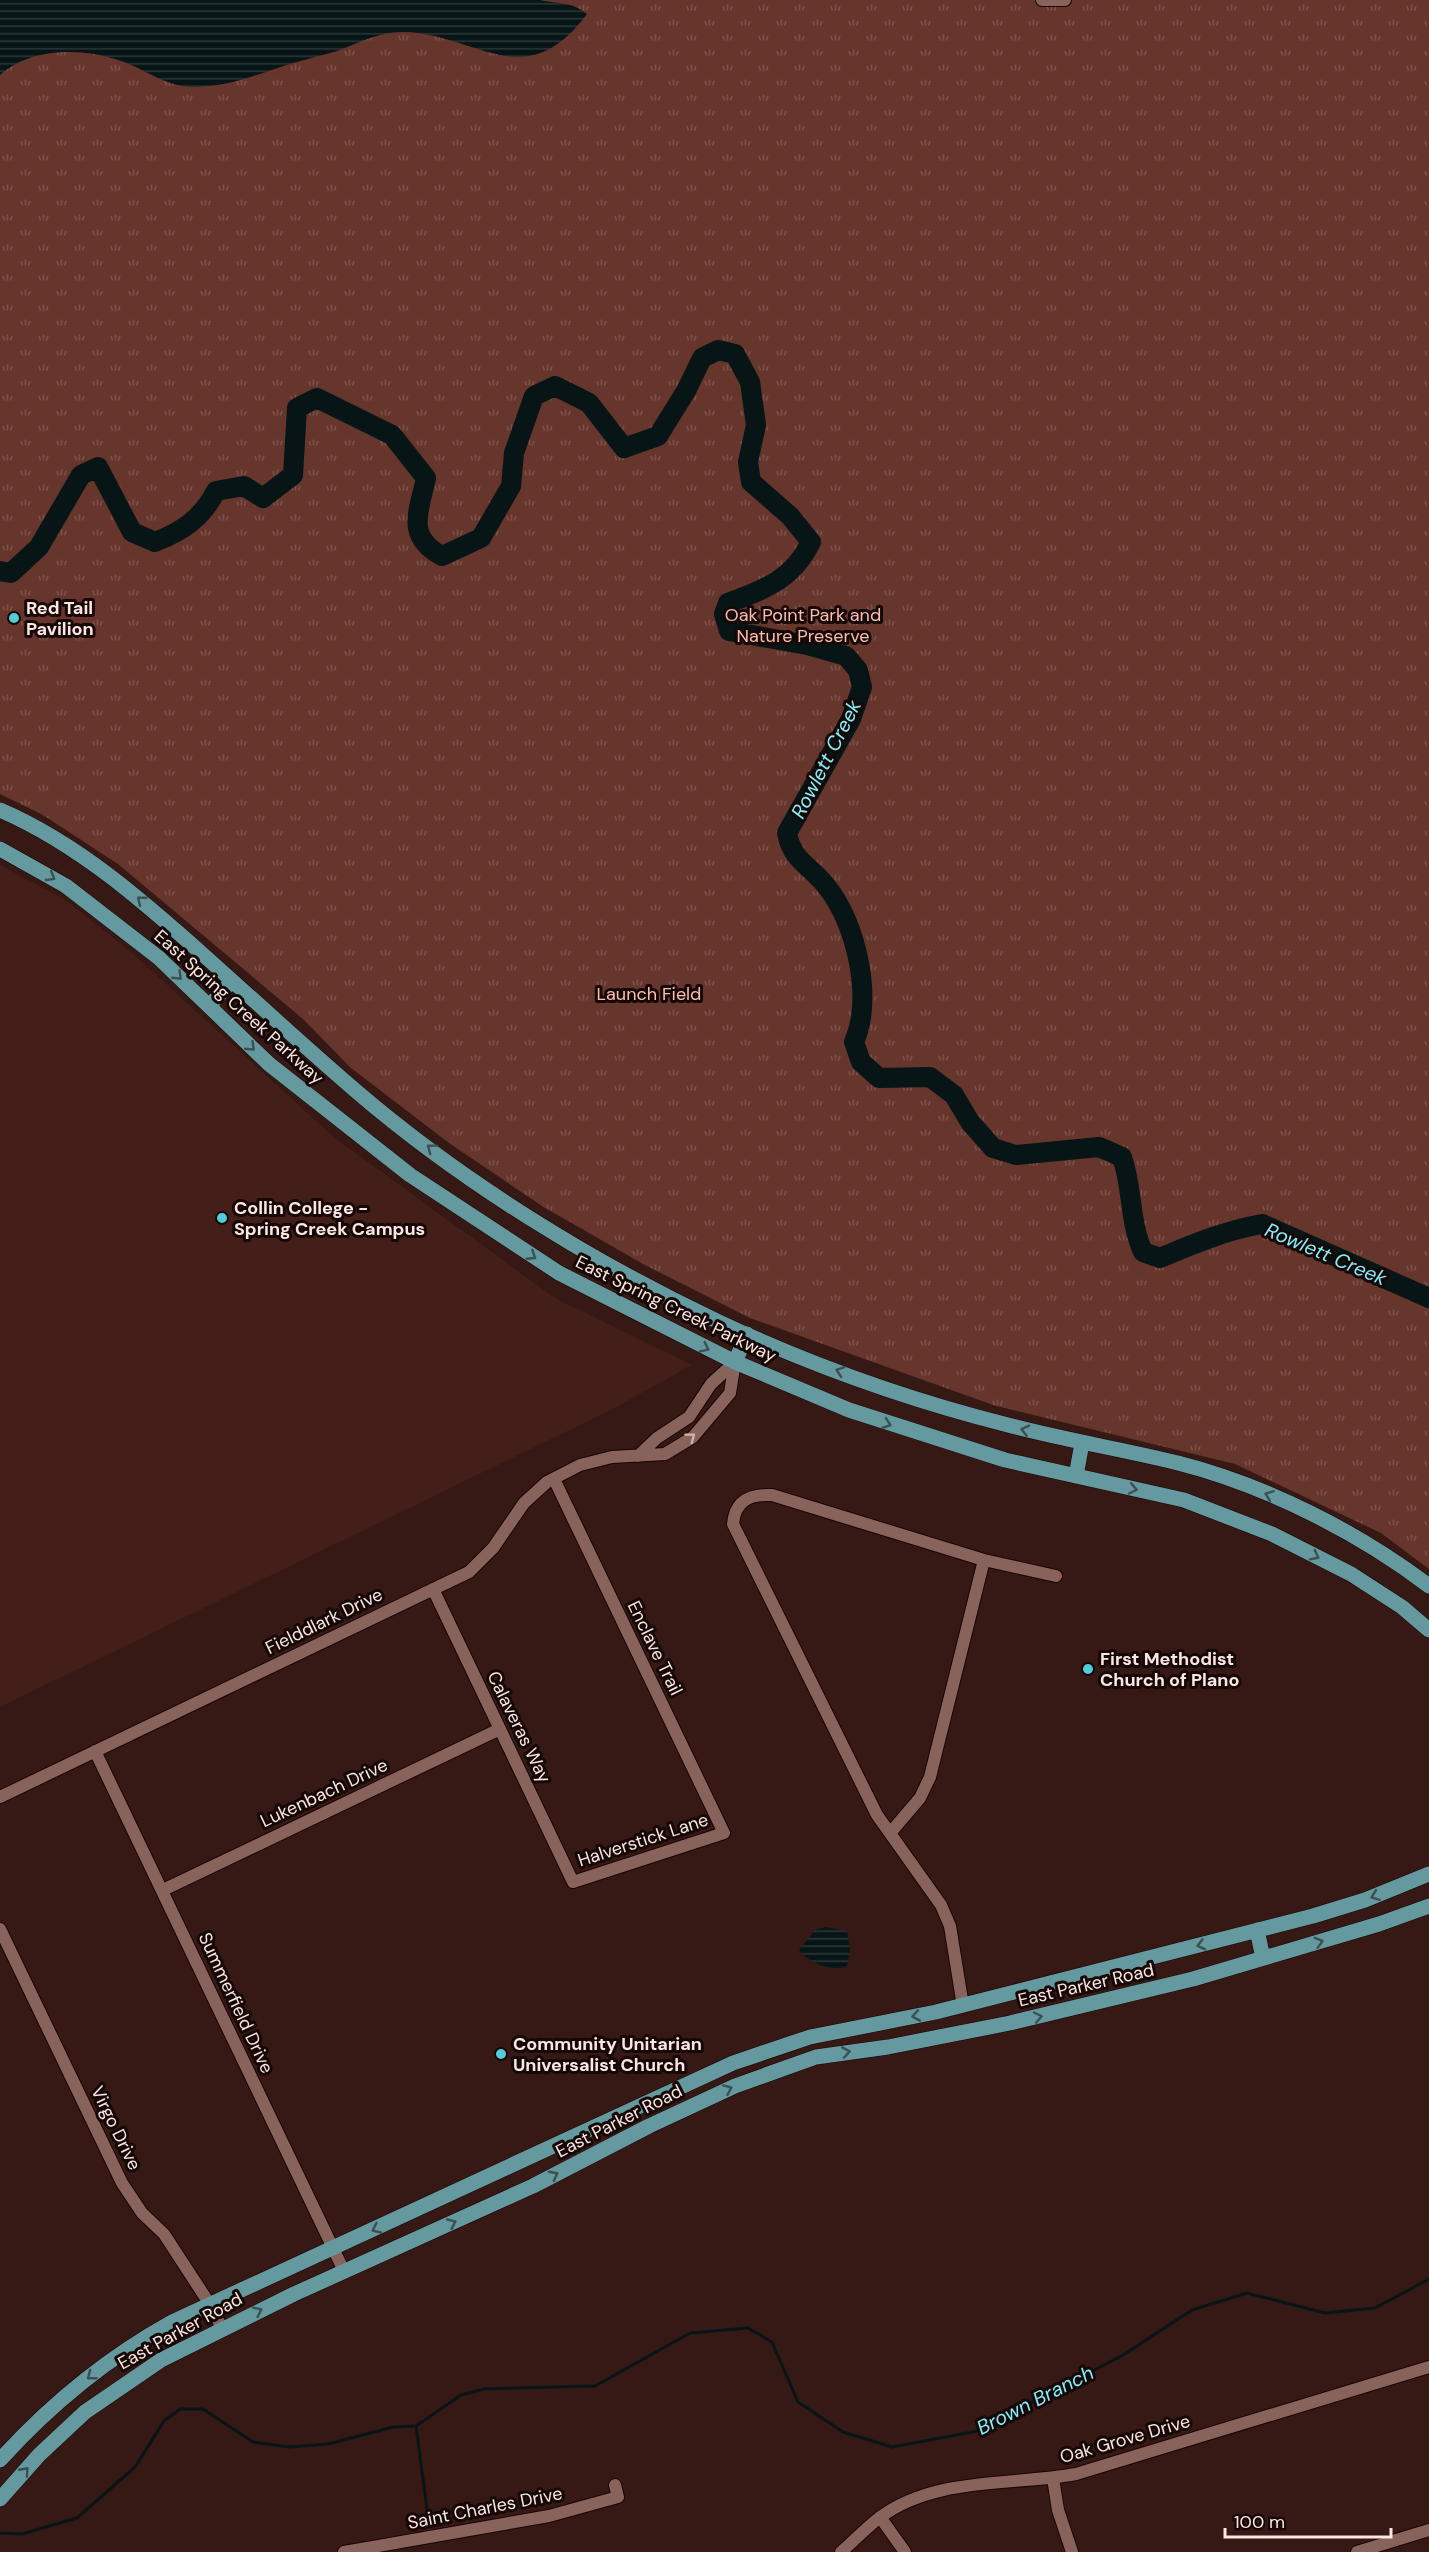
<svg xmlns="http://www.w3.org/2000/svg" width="1429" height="2552" font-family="'DM Sans',sans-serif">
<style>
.built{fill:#441e19}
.park{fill:url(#park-tufts)}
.water{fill:url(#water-rules)}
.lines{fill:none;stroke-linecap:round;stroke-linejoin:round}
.stream{stroke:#071516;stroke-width:3}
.river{stroke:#071516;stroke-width:20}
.minor-casing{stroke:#1c0302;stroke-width:14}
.major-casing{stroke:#1c0302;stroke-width:16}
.minor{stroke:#87635c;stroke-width:12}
.major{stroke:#64999f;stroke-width:15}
.oneway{stroke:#3c5052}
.oneway2{stroke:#cdb2ac}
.poi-dot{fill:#52cbda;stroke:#150806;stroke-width:2}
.labels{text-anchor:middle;stroke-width:6;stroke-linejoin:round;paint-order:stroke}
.poi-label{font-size:18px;font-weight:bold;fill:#fbe6e2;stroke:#150806;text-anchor:start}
.park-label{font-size:18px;fill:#fdbeb2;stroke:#150806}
.street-label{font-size:18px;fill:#fbe6e2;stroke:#150806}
.water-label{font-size:20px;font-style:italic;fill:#83effd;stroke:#150806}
</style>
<defs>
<pattern id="park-tufts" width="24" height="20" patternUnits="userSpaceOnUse" patternTransform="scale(1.5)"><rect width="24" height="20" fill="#66352c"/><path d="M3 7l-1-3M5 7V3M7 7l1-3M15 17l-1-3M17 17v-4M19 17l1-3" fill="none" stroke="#7d524a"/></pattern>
<pattern id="water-rules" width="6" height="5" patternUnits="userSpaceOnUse" patternTransform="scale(1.5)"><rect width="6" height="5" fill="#071516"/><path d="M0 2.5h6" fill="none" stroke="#2c3738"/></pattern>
</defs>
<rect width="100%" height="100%" fill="#361914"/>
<path class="built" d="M 0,865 L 64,899 L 132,953 L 335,1138 L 555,1298 L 692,1365 L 609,1411 L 0,1707 Z"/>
<path class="park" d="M 0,0 L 1429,0 L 1429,1569 L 1381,1533 L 1235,1464 L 996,1406 L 750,1318 L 643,1264 L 542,1206 L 449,1143 L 351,1068 L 303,1019 L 118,864 L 43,815 L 0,794 Z"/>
<path class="water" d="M 0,0 L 540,0 C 558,4 571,1 587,14 C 524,98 478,33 402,32 C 379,32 358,43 337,51 C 323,55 308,59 293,63 C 261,73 232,86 197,87 C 171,88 152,74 129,64 C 90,48 34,45 0,75 Z
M 826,1927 L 847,1931 L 850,1950 L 847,1966 C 833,1973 807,1962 799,1950 L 815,1930 Z"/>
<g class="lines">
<path class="stream" d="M 416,2426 L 429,2524
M 0,2533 L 22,2534 L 77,2518 L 135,2467 L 164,2421 L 180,2409 L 203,2409 L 253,2442 L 289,2447 L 328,2444 L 393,2427 L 416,2426 L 461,2395 L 484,2389 L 595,2386 L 690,2333 L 748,2328 L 772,2342 L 798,2402 L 843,2432 L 892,2447 L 978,2431 L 1123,2355 L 1192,2310 L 1247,2293 L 1325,2313 L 1375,2308 L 1429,2279"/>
<path class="river" d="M 0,571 L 11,573 L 39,547 L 81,475 L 98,467 L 132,532 L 155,542 C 183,531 202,518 216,491 L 244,486 L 263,498 L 293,475 L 297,408 L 317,398 L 392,435 L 426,478 C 419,512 405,536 442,556 L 481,538 L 511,486 L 514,453 L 534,396 L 555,386 L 589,403 L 624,448 L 658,436 L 686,391 L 702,358 L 718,350 L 735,354 L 750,382 L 756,425 L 748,462 L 751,482 L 790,516 L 811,542 C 793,579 766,589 728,603 L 724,614 L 729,631 L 807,645 L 846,656 L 858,670 L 862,687 L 851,719 L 787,833 C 792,861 811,866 827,887 C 857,924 873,999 854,1042 L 861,1062 L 879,1078 L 930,1077 L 954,1095 L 970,1122 L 993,1148 L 1016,1155 L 1099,1147 L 1122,1157 C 1133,1188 1129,1221 1143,1252 L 1160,1258 C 1193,1244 1227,1230 1262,1224 L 1429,1298"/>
<defs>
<path id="minor" d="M 1042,0 L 1065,0
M 638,1456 L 657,1438 L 689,1417 L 711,1384 L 735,1362
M 433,1589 L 573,1882 L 724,1833 L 554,1479
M 95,1751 L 344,2271
M 0,1797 L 469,1572 L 493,1548 L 524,1503 L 547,1482 L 580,1465 L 612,1457 L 665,1454 L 693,1437 L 730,1393 L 735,1362
M 891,1832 L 920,1798 L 930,1777 L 984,1560
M 163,1890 L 500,1729
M 0,1929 L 122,2183 L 142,2213 L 164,2234 L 209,2303 L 222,2328
M 963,2006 L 950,1926 L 941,1905 L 877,1815 L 733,1524 C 735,1500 750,1494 772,1495 L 984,1560 L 1056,1576
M 1053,2478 L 1058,2510 L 1072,2552
M 880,2517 L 905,2552
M 344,2552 L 549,2516 L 618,2497 L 615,2485
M 841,2552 C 854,2541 866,2528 879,2518 C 935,2476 1012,2486 1076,2474 L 1429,2367
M 1357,2552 L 1429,2530"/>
<path id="major" d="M 0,810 C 79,844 145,903 208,959 C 257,1003 306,1048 356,1091 C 462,1182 594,1263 719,1322 C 811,1365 909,1400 1008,1425 C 1064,1440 1121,1449 1178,1463 C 1265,1485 1358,1532 1429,1586
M 0,849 L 66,886 L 159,958 L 269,1064 L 410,1175 L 559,1273 L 735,1362 L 849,1410 L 1005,1460 L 1184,1500 L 1272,1534 L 1351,1574 L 1402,1607 L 1429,1630
M 209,1006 L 232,981
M 735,1362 L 747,1334
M 1076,1476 L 1082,1443
M 1257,1930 L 1263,1958
M 0,2460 C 49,2406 107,2358 172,2322 L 733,2063 L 810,2037 L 936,2012 L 1313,1916 L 1365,1900 L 1429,1874
M 0,2499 L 39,2455 L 85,2412 L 161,2360 L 294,2294 L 533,2186 L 649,2126 L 735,2086 L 816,2057 L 888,2047 L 1010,2023 L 1193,1979 L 1379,1924 L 1429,1906"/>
</defs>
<use href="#minor" class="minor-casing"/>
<use href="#major" class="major-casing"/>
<use href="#minor" class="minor"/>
<use href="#major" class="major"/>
</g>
<defs><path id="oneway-chevron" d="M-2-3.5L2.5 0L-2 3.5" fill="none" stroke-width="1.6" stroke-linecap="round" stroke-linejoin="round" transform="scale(1.5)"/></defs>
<g class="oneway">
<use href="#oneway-chevron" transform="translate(51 877) rotate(31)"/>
<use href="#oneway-chevron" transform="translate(141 900) rotate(-141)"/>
<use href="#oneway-chevron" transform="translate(178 976) rotate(44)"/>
<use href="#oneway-chevron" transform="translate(251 1047) rotate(44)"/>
<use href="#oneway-chevron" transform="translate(431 1148) rotate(-143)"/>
<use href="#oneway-chevron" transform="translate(532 1256) rotate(33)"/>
<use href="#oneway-chevron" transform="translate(705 1348) rotate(26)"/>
<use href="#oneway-chevron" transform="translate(840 1371) rotate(-161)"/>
<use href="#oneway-chevron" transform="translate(887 1424) rotate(19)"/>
<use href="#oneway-chevron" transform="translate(1025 1430) rotate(-166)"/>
<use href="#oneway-chevron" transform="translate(1133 1489) rotate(12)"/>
<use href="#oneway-chevron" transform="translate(1269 1495) rotate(-159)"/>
<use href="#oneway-chevron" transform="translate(1315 1556) rotate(27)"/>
<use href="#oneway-chevron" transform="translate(1375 1896) rotate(159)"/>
<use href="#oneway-chevron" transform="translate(1319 1942) rotate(-16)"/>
<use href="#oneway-chevron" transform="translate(1201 1945) rotate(165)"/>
<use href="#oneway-chevron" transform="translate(916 2016) rotate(170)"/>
<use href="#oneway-chevron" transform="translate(1038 2017) rotate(-12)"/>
<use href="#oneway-chevron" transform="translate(846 2052) rotate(-10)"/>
<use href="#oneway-chevron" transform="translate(728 2089) rotate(-24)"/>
<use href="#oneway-chevron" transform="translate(554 2175) rotate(-28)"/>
<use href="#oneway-chevron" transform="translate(452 2223) rotate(-25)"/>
<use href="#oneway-chevron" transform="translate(376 2229) rotate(155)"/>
<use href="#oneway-chevron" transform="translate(258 2311) rotate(-26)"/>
<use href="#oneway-chevron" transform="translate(91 2376) rotate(142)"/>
<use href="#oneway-chevron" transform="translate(25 2471) rotate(-48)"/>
</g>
<use class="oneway2" href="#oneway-chevron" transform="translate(691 1437) rotate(-37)"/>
<g class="poi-dot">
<circle cx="14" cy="618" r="6"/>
<circle cx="222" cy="1218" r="6"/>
<circle cx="1088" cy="1669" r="6"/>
<circle cx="501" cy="2054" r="6"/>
</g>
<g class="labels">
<g class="poi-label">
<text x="26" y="614">Red Tail<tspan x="26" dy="21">Pavilion</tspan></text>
<text x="234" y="1214">Collin College -<tspan x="234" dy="21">Spring Creek Campus</tspan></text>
<text x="1100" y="1665">First Methodist<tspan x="1100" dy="21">Church of Plano</tspan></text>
<text x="513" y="2050">Community Unitarian<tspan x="513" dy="21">Universalist Church</tspan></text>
</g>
<g class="park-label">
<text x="803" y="621">Oak Point Park and<tspan x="803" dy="21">Nature Preserve</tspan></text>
<text x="649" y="1000">Launch Field</text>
</g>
<g class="street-label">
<text transform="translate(239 1007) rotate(42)" y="6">East Spring Creek Parkway</text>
<text transform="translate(676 1309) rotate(26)" y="6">East Spring Creek Parkway</text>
<text transform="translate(324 1621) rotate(-26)" y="6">Fielddlark Drive</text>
<text transform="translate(655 1648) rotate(64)" y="6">Enclave Trail</text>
<text transform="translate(519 1727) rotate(64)" y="6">Calaveras Way</text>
<text transform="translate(324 1793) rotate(-25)" y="6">Lukenbach Drive</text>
<text transform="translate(643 1840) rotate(-18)" y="6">Halverstick Lane</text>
<text transform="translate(1086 1985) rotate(-13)" y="6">East Parker Road</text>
<text transform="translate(236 2003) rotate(65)" y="6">Summerfield Drive</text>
<text transform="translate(619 2121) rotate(-27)" y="6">East Parker Road</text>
<text transform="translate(116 2128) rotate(64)" y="6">Virgo Drive</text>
<text transform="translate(180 2331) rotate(-29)" y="6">East Parker Road</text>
<text transform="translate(1125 2439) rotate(-16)" y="6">Oak Grove Drive</text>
<text transform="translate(485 2508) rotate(-11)" y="6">Saint Charles Drive</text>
</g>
<g class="water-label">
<text transform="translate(826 759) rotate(-63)" y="7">Rowlett Creek</text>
<text transform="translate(1326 1254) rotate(23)" y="7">Rowlett Creek</text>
<text transform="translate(1035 2400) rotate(-27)" y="7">Brown Branch</text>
</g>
</g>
<path d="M1225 2528v9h166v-9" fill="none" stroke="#fbe6e2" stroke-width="3"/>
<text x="1234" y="2528" font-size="18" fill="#fbe6e2" stroke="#150806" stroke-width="4.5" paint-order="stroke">100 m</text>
</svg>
